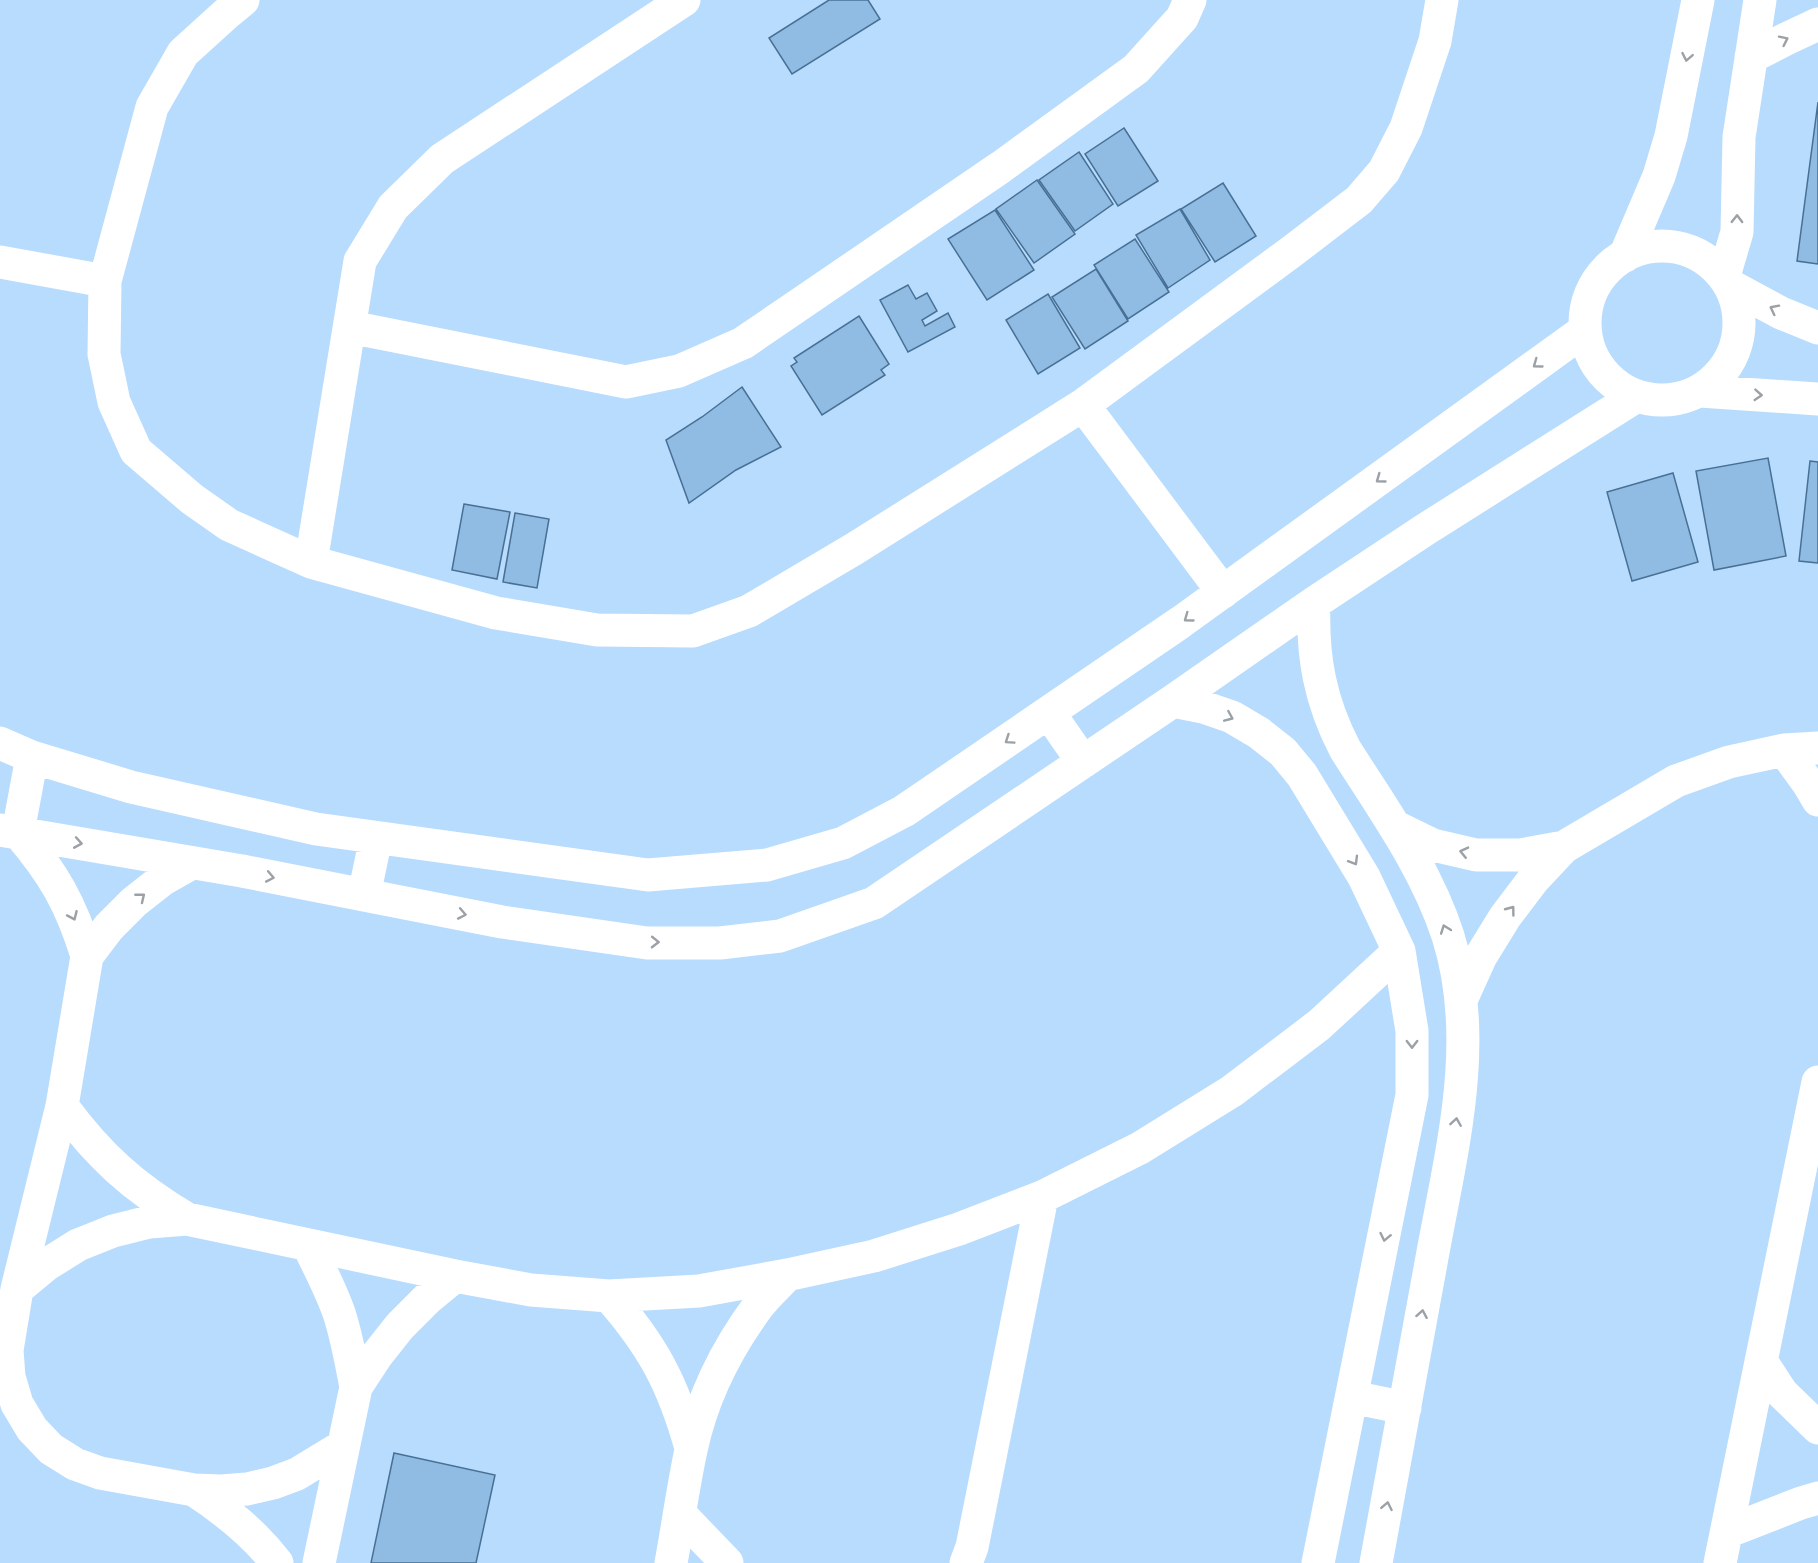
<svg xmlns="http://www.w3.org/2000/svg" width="1818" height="1563" font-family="Lato,sans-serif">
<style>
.building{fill:#90bce4;stroke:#487095;stroke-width:1.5}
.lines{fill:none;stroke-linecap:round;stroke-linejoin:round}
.minor{stroke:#fff;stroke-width:33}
.oneway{stroke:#9ba1a6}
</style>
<rect width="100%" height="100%" fill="#b8dcfd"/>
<path class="building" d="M 829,0 L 868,0 L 880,19 L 792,74 L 769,38 Z
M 1818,102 L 1818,264 L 1797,261 Z
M 1124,128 L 1158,181 L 1118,206 L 1085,154 Z
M 1079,152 L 1113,204 L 1075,231 L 1039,180 Z
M 1037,180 L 1075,234 L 1034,263 L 996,209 Z
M 1223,183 L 1256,236 L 1215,262 L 1181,209 Z
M 1180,209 L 1210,260 L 1168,288 L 1136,235 Z
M 995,210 L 1034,270 L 987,300 L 948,239 Z
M 1135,239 L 1169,292 L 1128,319 L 1094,265 Z
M 1096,269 L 1128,321 L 1085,349 L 1052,297 Z
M 908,285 L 916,299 L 927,293 L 937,311 L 922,320 L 925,326 L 948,313 L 955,327 L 908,352 L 880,300 Z
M 1048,294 L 1080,348 L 1038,374 L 1006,320 Z
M 859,316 L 889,364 L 881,370 L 885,375 L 822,415 L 791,366 L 797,362 L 794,358 Z
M 742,387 L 781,447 L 736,470 L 689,503 L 666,440 L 702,417 Z
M 1768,458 L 1786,556 L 1714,570 L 1696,471 Z
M 1810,461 L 1818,462 L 1818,563 L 1799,561 Z
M 1673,473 L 1698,562 L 1632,581 L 1607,492 Z
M 464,504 L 510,512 L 497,579 L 452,570 Z
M 515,513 L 549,519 L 537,588 L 503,582 Z
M 394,1453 L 495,1475 L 476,1563 L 371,1563 Z"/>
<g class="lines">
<path class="minor" d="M 243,0 L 226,14 L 183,53 L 152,107 L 105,281 L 104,354 L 114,402 L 136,451 L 192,499 L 229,525 L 311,562 L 496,613 L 597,630 L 693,631 L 749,611 L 854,549 L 1083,405 L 1291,252 L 1359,200 L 1384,171 L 1406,128 L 1435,41 L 1442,0
M 1751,57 L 1786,39 L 1818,24
M1585 323a77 77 0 1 1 154 0a77 77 0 1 1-154 0Z
M 1625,256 L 1659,176 L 1671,136 L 1698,0
M 0,262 L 105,281
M 1724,276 L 1737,232 L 1739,137 L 1760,0
M 1731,286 L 1781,313 L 1818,328
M 350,327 L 626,382 L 679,371 L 743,343 L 1001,167 L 1136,69 L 1182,18 L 1190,0
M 1700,391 L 1818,399
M 1083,405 L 1223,592
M 311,562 L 360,261 L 393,207 L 442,159 L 684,0
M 1314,603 C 1312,657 1320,701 1345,749 C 1383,809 1426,868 1448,936 C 1482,1043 1450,1156 1431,1263 C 1413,1363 1395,1463 1376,1563
M 1173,701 L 1203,707 L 1232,717 L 1259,733 L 1283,752 L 1302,775 L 1364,877 L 1399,951 L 1412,1031 L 1412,1095 L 1318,1563
M 1049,713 L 1083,762
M 0,743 L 32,757 L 131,787 L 316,829 L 648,875 L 767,865 L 843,843 L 904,811 L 1181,622 L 1585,330
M 1784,750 L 1808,783 L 1818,800
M 32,757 L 18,832 C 54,874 71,904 87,956
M 1394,826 L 1433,845 L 1476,855 L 1520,855 L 1564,847
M 0,830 L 242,871 L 502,922 L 647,943 L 720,943 L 780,936 L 874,903 L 1173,701 L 1314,603 L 1426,529 L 1635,397
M 192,863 L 162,880 L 134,902 L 109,927 L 87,956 L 62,1106 L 17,1289 L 7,1350 L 9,1377 L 17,1404 L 32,1429 L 51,1449 L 75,1464 L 100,1473 L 194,1490 L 221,1491 L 247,1489 L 273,1483 L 297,1474 L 343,1446
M 364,895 L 376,838
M 1462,998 L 1481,956 L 1505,917 L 1533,880 L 1564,847 L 1676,781 L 1729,762 L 1784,750 L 1818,748
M 62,1106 C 99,1156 133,1187 187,1219
M 308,1245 C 319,1267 331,1290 339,1313 C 347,1337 351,1362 356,1387
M 17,1289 L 46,1265 L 78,1245 L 113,1231 L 149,1222 L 187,1219 L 455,1276 L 531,1290 L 609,1296 L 699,1291 L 787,1275 L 874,1256 L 959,1229 L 1042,1197 L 1140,1148 L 1232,1091 L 1319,1025 L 1399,951
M 609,1296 C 653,1346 673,1384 691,1448
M 1761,1361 L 1782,1393 L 1818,1428
M 1352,1397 L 1405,1408
M 194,1490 C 226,1511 254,1533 277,1563
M 680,1514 L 727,1563
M 1727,1532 L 1801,1503 L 1818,1498
M 319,1563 L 356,1387 L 377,1355 L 400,1326 L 427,1299 L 455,1276
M 671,1563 C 678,1525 683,1487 691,1450 C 702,1398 727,1348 759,1305 C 767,1295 778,1285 787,1275
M 966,1563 L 972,1547 L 1042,1197
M 1720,1563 L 1818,1082"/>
</g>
<defs><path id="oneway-chevron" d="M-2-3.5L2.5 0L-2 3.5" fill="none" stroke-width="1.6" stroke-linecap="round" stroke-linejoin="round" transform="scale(1.5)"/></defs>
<g class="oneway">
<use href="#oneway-chevron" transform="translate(1784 40) rotate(-26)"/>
<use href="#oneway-chevron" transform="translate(1687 57) rotate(101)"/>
<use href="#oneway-chevron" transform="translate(1737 219) rotate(-89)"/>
<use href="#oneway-chevron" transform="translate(1774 309) rotate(-153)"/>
<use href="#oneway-chevron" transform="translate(1537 364) rotate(144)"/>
<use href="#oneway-chevron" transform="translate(1758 395) rotate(4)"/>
<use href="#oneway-chevron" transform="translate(1380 479) rotate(144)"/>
<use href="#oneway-chevron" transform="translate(1188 618) rotate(144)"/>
<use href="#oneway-chevron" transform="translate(1229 717) rotate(23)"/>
<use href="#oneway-chevron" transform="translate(1009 740) rotate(146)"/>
<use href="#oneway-chevron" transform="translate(78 843) rotate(10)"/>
<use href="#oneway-chevron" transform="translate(1464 852) rotate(-167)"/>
<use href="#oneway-chevron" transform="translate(1354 861) rotate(59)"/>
<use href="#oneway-chevron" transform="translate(270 877) rotate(11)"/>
<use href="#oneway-chevron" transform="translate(141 897) rotate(-39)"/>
<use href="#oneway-chevron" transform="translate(1511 910) rotate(-53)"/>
<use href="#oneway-chevron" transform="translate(462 914) rotate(11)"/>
<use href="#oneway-chevron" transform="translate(73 916) rotate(66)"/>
<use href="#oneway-chevron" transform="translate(1445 929) rotate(-110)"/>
<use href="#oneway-chevron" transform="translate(655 942) rotate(1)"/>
<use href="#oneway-chevron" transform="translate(1412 1044) rotate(90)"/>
<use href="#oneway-chevron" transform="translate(1456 1122) rotate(-81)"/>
<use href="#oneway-chevron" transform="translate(1385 1237) rotate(102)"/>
<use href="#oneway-chevron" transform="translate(1422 1314) rotate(-80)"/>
<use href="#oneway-chevron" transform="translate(1387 1506) rotate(-79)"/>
</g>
</svg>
